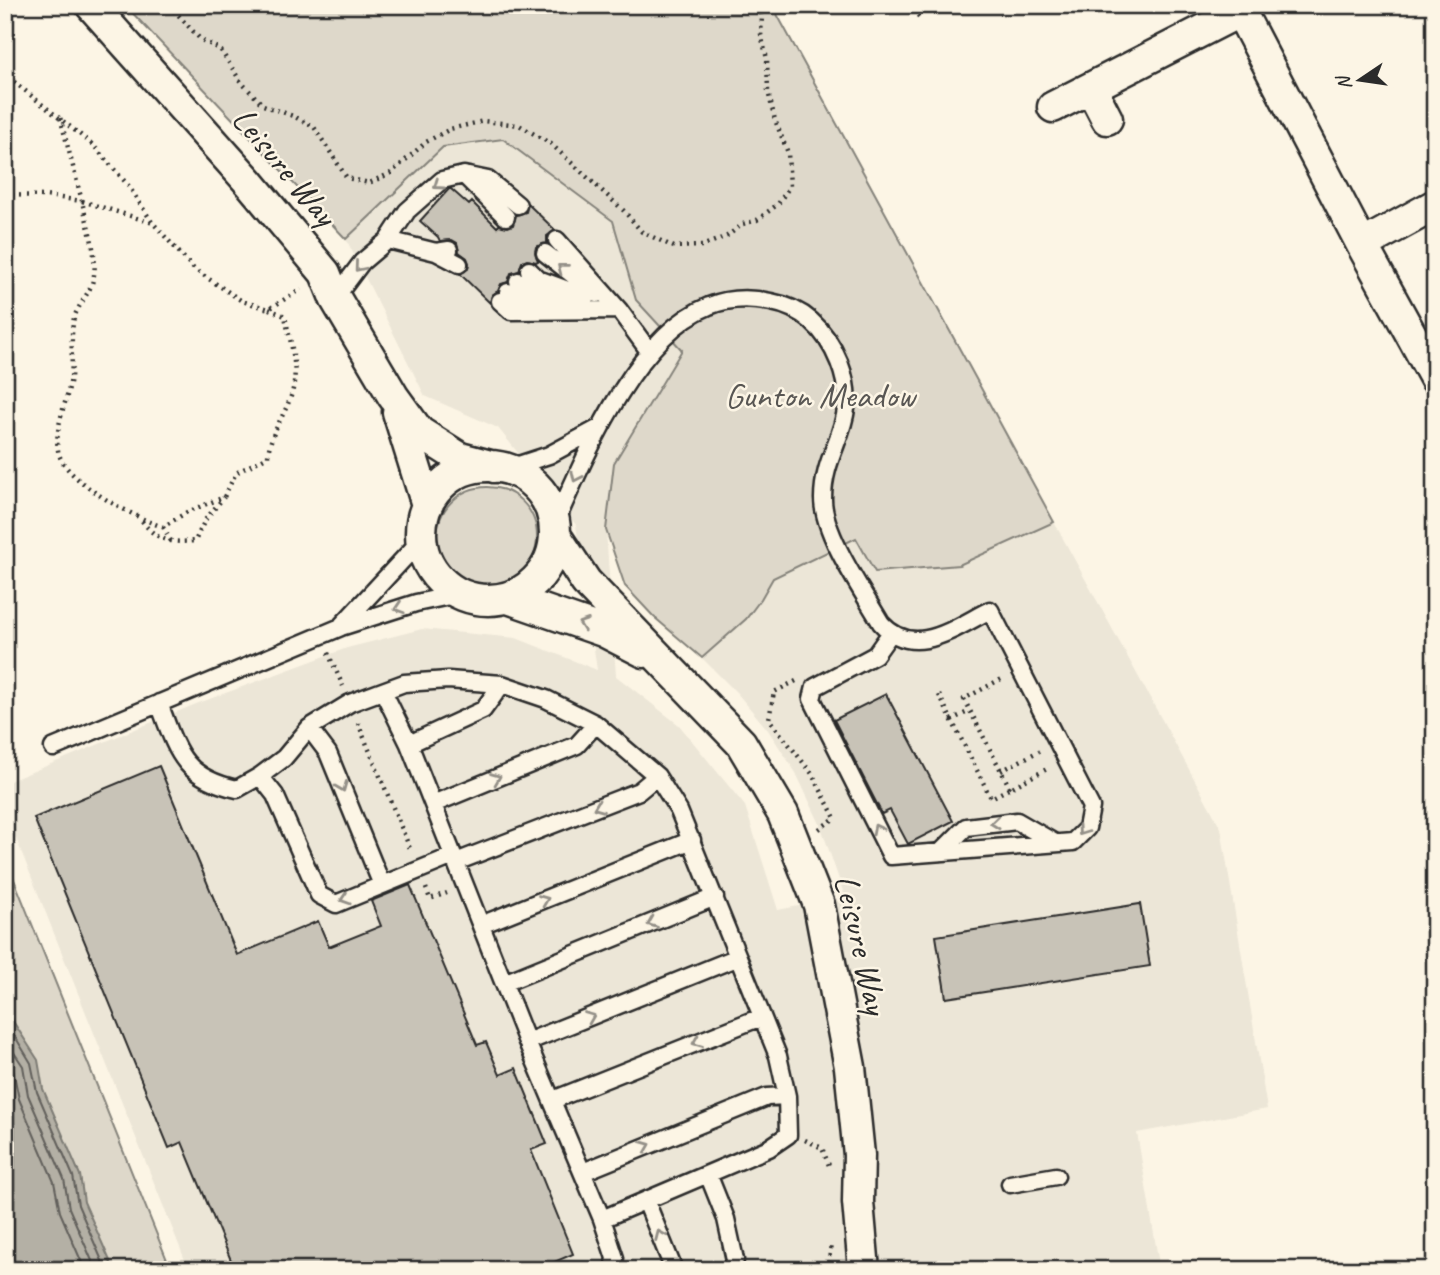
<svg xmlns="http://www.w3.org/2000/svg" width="1440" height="1275" font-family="Caveat,sans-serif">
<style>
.built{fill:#ece6d7}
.green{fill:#ded8ca;stroke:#84827a;stroke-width:2}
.water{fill:#b4b0a5;stroke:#7d7b74;stroke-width:2}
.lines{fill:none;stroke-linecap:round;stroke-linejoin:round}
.shore{stroke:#62605c;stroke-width:2}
.building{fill:#c8c3b7;stroke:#2b2b2b;stroke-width:2}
.lane-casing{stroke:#2b2b2b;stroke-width:21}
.street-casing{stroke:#2b2b2b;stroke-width:35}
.path{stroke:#2b2b2b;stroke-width:4.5;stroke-dasharray:2 5;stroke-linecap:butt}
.lane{stroke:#fcf5e5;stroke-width:16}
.street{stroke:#fcf5e5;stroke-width:30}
.oneway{stroke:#949088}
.labels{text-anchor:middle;stroke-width:5;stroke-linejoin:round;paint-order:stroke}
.street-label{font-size:35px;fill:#2b2b2b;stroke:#fcf5e5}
.park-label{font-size:35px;fill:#585653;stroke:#fcf5e5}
</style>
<rect width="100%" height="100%" fill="#fcf5e5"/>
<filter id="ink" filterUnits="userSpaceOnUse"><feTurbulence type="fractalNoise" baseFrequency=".0143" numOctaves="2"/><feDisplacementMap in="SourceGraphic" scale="14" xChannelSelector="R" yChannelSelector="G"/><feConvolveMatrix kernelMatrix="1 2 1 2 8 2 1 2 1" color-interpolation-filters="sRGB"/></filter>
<g filter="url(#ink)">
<path class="built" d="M 503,139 L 613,221 L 636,300 L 682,350 L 614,463 L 606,530 L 616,676 L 679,725 L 745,806 L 778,910 L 845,897 L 820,824 L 796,773 L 768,730 L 737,693 L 702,658 L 746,619 L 761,599 L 773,578 L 857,538 L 875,572 L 959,565 L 1054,522 L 1221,828 L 1267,1109 L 1137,1133 L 1160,1270 L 189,1270 L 5,811 L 5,783 L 196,704 L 347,648 L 422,629 L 516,638 L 597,670 L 576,525 L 498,428 L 425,396 L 346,239 L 443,147 Z"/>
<path class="green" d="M 125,5 L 772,5 L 1054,522 L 959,565 L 875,572 L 856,538 L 773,578 L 761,599 L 746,619 L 702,658 L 654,617 L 625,586 L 606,530 L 614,463 L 682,350 L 636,300 L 613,221 L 503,139 L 443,147 L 346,239 Z
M437 537a50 50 0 1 1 100 0a50 50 0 1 1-100 0Z
M 5,857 L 171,1270 L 5,1270 Z"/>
<path class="water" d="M 5,999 L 14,1023 L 38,1060 L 43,1089 L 80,1175 L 84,1202 L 114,1270 L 5,1270 Z"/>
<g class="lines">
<path class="shore" d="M 5,1020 L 31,1063 L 37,1092 L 73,1176 L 78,1205 L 106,1270
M 5,1039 L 23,1066 L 28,1095 L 64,1179 L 69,1208 L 96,1270
M 5,1058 L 13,1070 L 19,1099 L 54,1182 L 60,1212 L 85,1270"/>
</g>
<path class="building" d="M 449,189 L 451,189 L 469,205 L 472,202 L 497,227 L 499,225 L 508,227 L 513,225 L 516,215 L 526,212 L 528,204 L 555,230 L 547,236 L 547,243 L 536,247 L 535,252 L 538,261 L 536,262 L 527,260 L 522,262 L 519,271 L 511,273 L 508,282 L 501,284 L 498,291 L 492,295 L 490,303 L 460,274 L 468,269 L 469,263 L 467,258 L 459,252 L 457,243 L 452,240 L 440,241 L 438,237 L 420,221 Z
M 886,694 L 953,821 L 908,844 L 890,810 L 882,814 L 834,720 Z
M 159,766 L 237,955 L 318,921 L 329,947 L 381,926 L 371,901 L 410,885 L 477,1045 L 486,1042 L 500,1075 L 516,1068 L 547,1144 L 531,1150 L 573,1254 L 536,1270 L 235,1270 L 182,1142 L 169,1148 L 34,818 Z
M 1140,904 L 1150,966 L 946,998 L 936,936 Z"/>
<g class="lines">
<defs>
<path id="lane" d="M 464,175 L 506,217
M 388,240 L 436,252 L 449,250
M 557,240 L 619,310 L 649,351
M 436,252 L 459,264
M 545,253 L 597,294
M 529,270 L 538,279 L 581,295
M 518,281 L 531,293 L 586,304
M 508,292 L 521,304 L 536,305
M 335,298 L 362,262 L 388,240 L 407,211 L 442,180 L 464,175 L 488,180 L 518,205
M 500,301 L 511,311 L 619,310
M 506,469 L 549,455 L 599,428
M 554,526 C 585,457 635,335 709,306 C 728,298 751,298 771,302 C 804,308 826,330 839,362 C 863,423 823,445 823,499 C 823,534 863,592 881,623 C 914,660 954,628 990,610 L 1091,807 L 1087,828 L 1073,842 L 891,856 L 812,699 L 815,687 L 875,655 L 890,634
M 342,625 L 422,539
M 383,691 L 409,744 L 527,1042 L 602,1219 L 615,1258 L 613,1270
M 159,703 C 177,751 182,777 237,789 L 260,776 L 284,758 L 309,728 L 350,703 L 404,683 L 448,680 L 502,684 L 546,699 L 596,724 L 657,776 L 679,811 L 778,1056 L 787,1096 L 788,1135 L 769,1148 L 602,1219
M 309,728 L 328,753 L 382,885
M 409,744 L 483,710 L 502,684
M 53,748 L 341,627 L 416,603 L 459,594
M 260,776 L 275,795 L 319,895 L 336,904 L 453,856
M 433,804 L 577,745 L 596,724
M 941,852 L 966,827 L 1017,821 L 1055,843
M 456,862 L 639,791 L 657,776
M 481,925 L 692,840
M 504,983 L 715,897
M 527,1042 L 738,957
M 553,1100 L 761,1017
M 583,1172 L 767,1097 L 787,1096
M 708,1174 L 726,1219 L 735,1260 L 729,1270
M 1010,1184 L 1056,1176
M 646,1201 L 674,1270"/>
<path id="street" d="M 91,5 L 249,182 L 325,273 L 335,298 L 393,396 L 419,432 L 460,458 L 494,467
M 1237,5 L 1362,245 L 1435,378
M 1091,88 L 1107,119
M 1053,107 L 1239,12
M 1362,245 L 1435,205
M 398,412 L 427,505
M421 533a67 67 0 1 1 134 0a67 67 0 1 1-134 0Z
M 555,535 L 586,582 L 741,743 L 783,814 L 819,905 L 850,1067 L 859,1155 L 858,1202 L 864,1270
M 508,598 L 603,631 L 644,652"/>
</defs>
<use href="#lane" class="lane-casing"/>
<use href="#street" class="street-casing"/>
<path class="path" d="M 169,5 L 201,40 L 220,49 L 241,82 L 263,105 L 293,116 L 314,127 L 347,178 L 369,183 L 391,173 L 426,142 L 450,129 L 484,121 L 519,125 L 551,144 L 623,210 L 642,232 L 674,247 L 702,246 L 727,236 L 743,224 L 757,220 L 778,204 L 790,186 L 788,153 L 775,120 L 768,91 L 767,59 L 761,34 L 762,17 L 759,5
M 908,5 L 922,20
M 5,64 L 8,77 L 93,145 L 128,185 L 152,222
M 5,195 L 46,196 L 82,201 L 60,117
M 269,309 L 285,316 C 289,337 297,361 294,383 C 291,409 270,429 268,456 L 236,473 L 224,497 L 187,512 L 163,527 C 136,518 62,481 58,450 C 54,427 68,400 71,377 C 73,358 70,337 74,318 C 78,305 90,293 93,280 C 99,256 87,225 82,201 L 153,223 L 194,269 L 242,301 L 269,309 L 301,289
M 142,521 C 158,542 171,543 195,541 L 205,520 L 224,497
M 163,527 L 171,541
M 328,653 L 343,686
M 1001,679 L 964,699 L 1010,788
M 796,681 L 774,692 L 769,719 L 813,775 L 835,818 L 819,829
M 939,695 L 991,798 L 1047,769
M 951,720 L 970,711
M 358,723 L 411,851
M 1001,771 L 1039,751
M 426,888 L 430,899 L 447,893
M 805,1140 L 822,1148 L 830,1168
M 828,1270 L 831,1243"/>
<use href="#lane" class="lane"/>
<use href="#street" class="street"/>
</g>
<defs><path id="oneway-chevron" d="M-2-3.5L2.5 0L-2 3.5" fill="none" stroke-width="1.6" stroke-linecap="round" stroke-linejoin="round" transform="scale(1.75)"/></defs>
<g class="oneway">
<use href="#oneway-chevron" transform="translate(438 185) rotate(145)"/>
<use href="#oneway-chevron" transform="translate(359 267) rotate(130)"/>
<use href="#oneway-chevron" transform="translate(562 268) rotate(-142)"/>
<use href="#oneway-chevron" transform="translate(576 477) rotate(115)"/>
<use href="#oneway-chevron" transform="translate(399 608) rotate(162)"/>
<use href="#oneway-chevron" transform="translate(583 624) rotate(-161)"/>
<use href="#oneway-chevron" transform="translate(496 778) rotate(-22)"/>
<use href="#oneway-chevron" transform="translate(342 787) rotate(68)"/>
<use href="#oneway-chevron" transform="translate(598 807) rotate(159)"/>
<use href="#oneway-chevron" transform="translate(995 823) rotate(174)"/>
<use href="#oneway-chevron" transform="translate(877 829) rotate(-117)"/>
<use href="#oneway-chevron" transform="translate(1082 831) rotate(125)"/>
<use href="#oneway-chevron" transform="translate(345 899) rotate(162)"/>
<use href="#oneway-chevron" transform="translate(544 900) rotate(-22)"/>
<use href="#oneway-chevron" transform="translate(652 923) rotate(158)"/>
<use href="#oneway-chevron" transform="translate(590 1017) rotate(-22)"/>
<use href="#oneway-chevron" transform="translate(697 1042) rotate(158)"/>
<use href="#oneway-chevron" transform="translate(646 1146) rotate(-22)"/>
<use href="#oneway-chevron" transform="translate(660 1235) rotate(-113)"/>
</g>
</g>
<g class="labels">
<g class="street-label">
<text transform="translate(285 166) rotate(50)" y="12">Leisure Way</text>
<text transform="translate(862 944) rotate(77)" y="12">Leisure Way</text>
</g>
<g class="park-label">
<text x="820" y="407">Gunton Meadow</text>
</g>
</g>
<rect width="1440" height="1275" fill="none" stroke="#fcf5e5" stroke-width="28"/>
<rect x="14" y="14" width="1412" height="1247" fill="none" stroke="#2b2b2b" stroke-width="2.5" filter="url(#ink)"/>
<g transform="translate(1360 80) rotate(257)" stroke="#fcf5e5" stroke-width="5" paint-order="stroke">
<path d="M0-5L12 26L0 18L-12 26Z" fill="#2b2b2b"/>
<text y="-10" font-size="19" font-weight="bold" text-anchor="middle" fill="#2b2b2b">N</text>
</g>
</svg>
